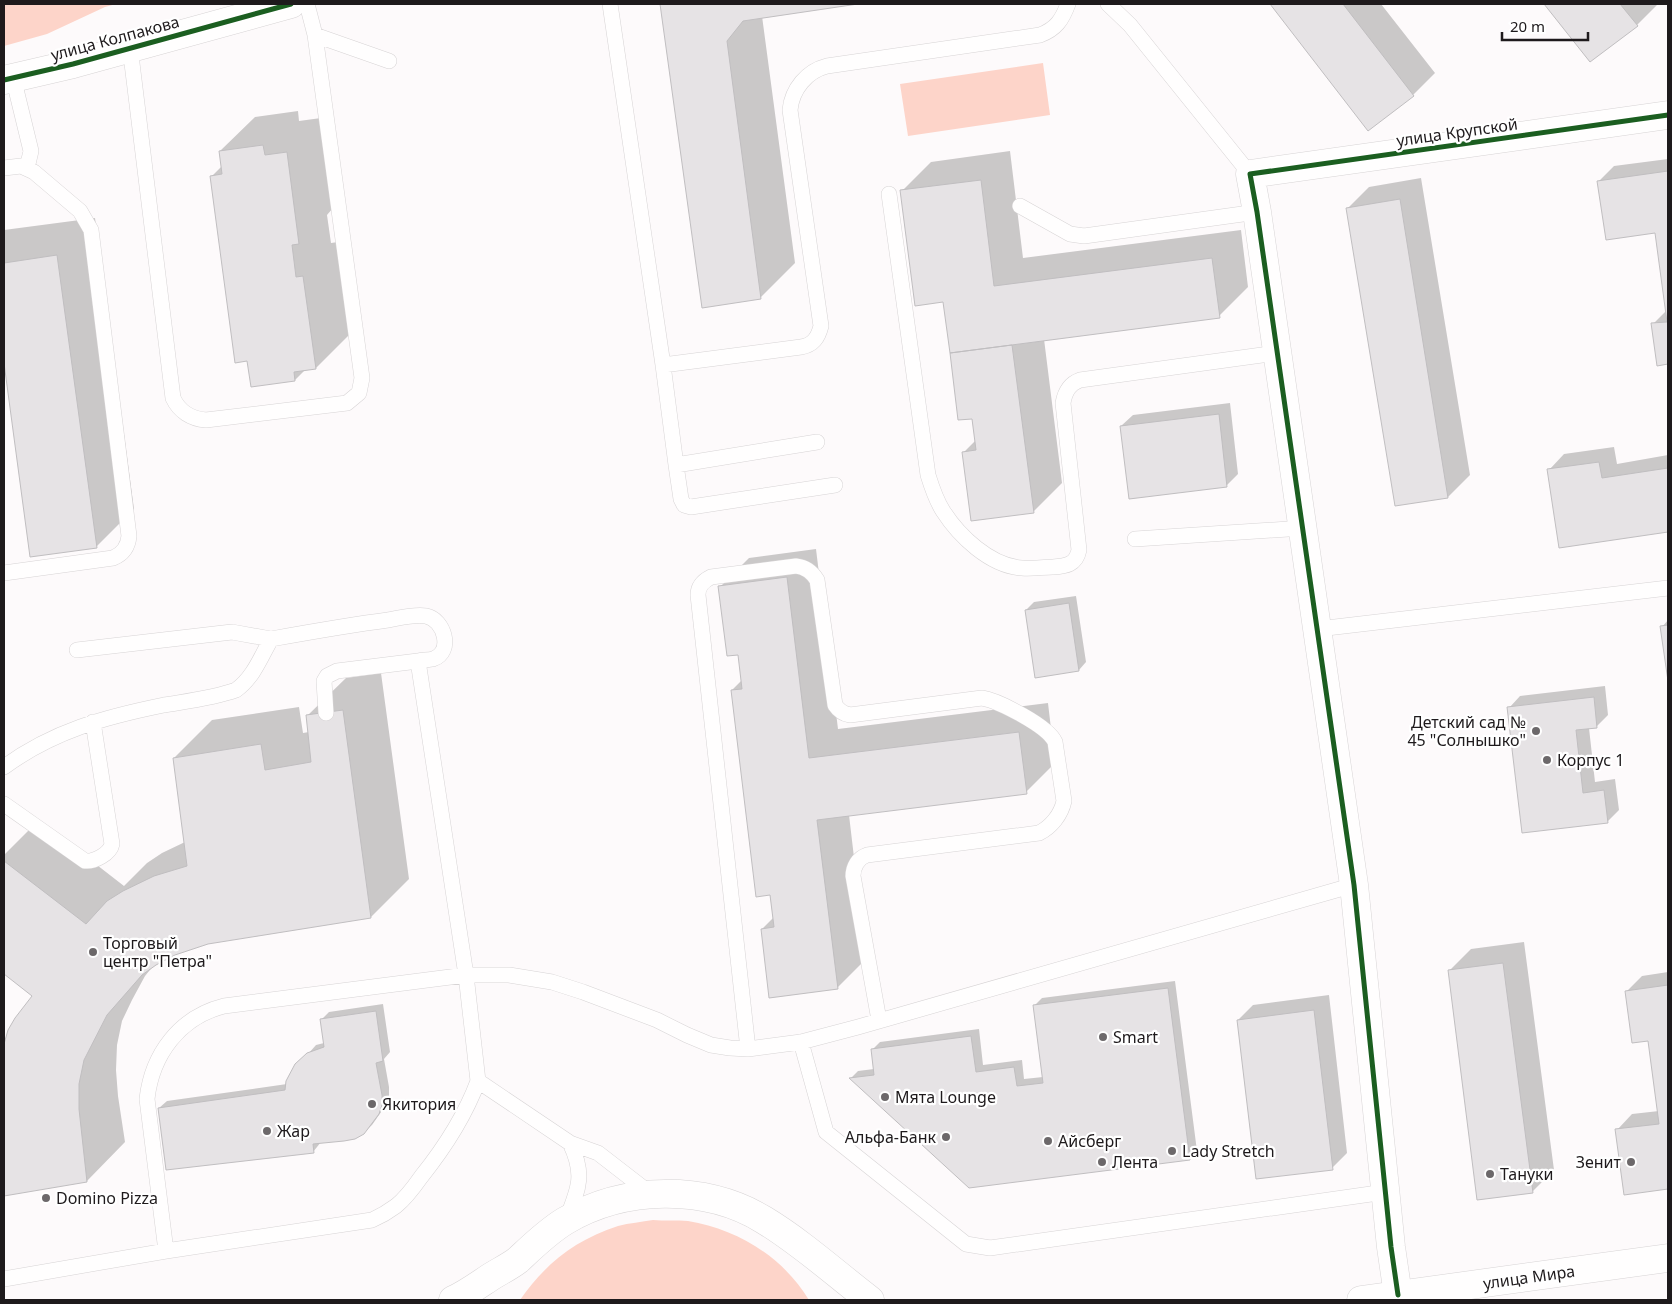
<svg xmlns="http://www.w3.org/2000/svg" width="1672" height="1304" font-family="'Noto Sans',sans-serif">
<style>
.green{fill:#fdd4c9}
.shadow{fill:#0003}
.building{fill:#e6e3e5;stroke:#c0bec0}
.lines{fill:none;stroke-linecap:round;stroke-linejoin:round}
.service-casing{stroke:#d7d4d5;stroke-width:16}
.minor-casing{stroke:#d7d4d5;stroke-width:29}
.tertiary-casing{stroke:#d7d4d5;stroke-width:29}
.secondary-casing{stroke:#d7d4d5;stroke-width:29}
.service{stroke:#fffefe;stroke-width:15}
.minor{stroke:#fffefe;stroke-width:28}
.tertiary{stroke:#fffefe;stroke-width:28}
.secondary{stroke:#fffefe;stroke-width:28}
.cycleway-casing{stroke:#fff;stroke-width:8}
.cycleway{stroke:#1b5e20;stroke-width:5}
.poi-dot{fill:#6c686a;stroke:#fff;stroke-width:2}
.labels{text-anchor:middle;stroke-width:4.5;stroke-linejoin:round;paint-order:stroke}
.street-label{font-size:16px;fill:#1e1a1c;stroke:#fff}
.poi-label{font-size:16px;fill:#1e1a1c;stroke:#fff;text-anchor:start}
</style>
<rect width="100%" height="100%" fill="#fdfafb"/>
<path class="green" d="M 4,4 L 116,4 L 105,7 L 47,34 L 4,46 Z
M 1043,63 L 1050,115 L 908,136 L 900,84 Z
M 653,1220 C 664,1221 677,1220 688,1221 C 737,1229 783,1257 809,1300 L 520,1300 C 546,1263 575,1240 618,1226 C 629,1223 642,1222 653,1220 Z"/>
<path class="shadow" d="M 662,4 L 849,4 L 762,16 L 795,263 L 760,298 L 703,306 Z
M 1272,4 L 1381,4 L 1435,73 L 1413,95 L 1368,129 Z
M 1546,4 L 1658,4 L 1637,25 L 1590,60 Z
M 298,111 L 299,121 L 321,118 L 333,208 L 327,215 L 331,243 L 338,242 L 350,334 L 316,368 L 305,370 L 295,380 L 248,360 L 211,177 L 222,166 L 220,151 L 255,117 Z
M 1010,151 L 1023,258 L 1241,230 L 1248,287 L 1219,316 L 1044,339 L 1062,483 L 1033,512 L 964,452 L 976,440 L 973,417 L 959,419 L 944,301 L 902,191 L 931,162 Z
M 1668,159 L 1668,363 L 1658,364 L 1653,324 L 1667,310 L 1656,232 L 1599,181 L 1614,166 Z
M 1421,178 L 1470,475 L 1448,497 L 1396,505 L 1347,209 L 1369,187 Z
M 95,218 L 134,509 L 96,547 L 31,556 L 4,354 L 4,230 Z
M 1230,403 L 1238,474 L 1227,485 L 1130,497 L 1121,426 L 1133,415 Z
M 1614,447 L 1617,464 L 1668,455 L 1668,530 L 1560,547 L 1549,470 L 1564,454 Z
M 816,549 L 838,729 L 1048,703 L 1055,763 L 1026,792 L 849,815 L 866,959 L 837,988 L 762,929 L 774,917 L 732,690 L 742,680 L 739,653 L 720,587 L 749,558 Z
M 1076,596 L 1086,662 L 1079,670 L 1026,610 L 1034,602 Z
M 1668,620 L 1668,673 L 1662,627 Z
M 381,673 L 409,879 L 371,917 L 228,939 L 189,948 L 154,965 L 145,976 L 132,1000 L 122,1021 L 117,1045 L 116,1070 L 118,1096 L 125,1142 L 87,1181 L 4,1195 L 4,1052 L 5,1045 L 33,996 L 4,973 L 4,855 L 39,820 L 124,886 L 147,863 L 162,853 L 185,842 L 174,758 L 212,720 L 299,707 L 303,733 L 309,732 L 307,716 L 346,678 Z
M 1605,686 L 1608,715 L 1596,727 L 1589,728 L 1595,782 L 1615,779 L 1619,810 L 1607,822 L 1509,708 L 1520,696 Z
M 1524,942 L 1554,1170 L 1532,1192 L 1449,971 L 1471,949 Z
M 1668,972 L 1668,1187 L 1625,1193 L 1617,1130 L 1632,1114 L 1659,1111 L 1649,1040 L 1627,991 L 1642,976 Z
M 1175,981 L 1197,1151 L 1189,1159 L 851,1078 L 858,1071 L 874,1069 L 872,1050 L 880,1042 L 979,1029 L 983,1065 L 1022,1060 L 1024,1079 L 1043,1077 L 1034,1006 L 1042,998 Z
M 1329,995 L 1347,1153 L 1332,1168 L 1238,1020 L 1253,1005 Z
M 383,1004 L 390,1052 L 384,1059 L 389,1087 L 389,1096 L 386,1105 L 372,1125 L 363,1133 L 321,1142 L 313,1152 L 159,1108 L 167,1101 L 287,1084 L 308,1054 L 316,1045 L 324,1043 L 321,1020 L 329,1012 Z"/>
<path class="building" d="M 660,4 L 858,4 L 743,21 L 727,41 L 761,299 L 702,308 Z
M 1270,4 L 1343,4 L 1414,96 L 1368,131 Z
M 1544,4 L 1620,4 L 1638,26 L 1590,62 Z
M 263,145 L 265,155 L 287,152 L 299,244 L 292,245 L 296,277 L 303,276 L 316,369 L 294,372 L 295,381 L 251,387 L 247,361 L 235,363 L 210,176 L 222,174 L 219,151 Z
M 1668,171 L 1668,364 L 1657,366 L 1651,323 L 1667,322 L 1655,233 L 1606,240 L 1597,181 Z
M 981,180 L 994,286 L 1212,258 L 1220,318 L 950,353 L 943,302 L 915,306 L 900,190 Z
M 1400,199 L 1448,498 L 1395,506 L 1346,208 Z
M 57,255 L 97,548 L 30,557 L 4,363 L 4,263 Z
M 1012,345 L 1034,513 L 971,521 L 962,452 L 976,450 L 972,419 L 958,420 L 950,353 Z
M 1219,414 L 1227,487 L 1129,499 L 1120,426 Z
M 1599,462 L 1602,478 L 1668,468 L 1668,532 L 1559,548 L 1547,469 Z
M 787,577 L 809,758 L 1019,732 L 1027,794 L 817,820 L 838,989 L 769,998 L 761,929 L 774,927 L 770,895 L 756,897 L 731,690 L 742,689 L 738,655 L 727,656 L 718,586 Z
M 1069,603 L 1079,671 L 1035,678 L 1025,610 Z
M 1668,625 L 1668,681 L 1660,626 Z
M 1594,697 L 1597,728 L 1576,730 L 1583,793 L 1604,790 L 1608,823 L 1522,833 L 1507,707 Z
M 343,710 L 371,918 L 208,944 L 175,955 L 156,965 L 142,975 L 107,1015 L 84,1060 L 79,1084 L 79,1109 L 87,1182 L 4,1196 L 4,1044 L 8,1030 L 15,1018 L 32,996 L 4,974 L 4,861 L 86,924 L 107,901 L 123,891 L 154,876 L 187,866 L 173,758 L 261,744 L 265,770 L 311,762 L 306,715 Z
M 1503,963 L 1533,1193 L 1477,1200 L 1448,970 Z
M 1668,985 L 1668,1189 L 1624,1195 L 1615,1129 L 1659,1124 L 1648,1041 L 1632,1043 L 1625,991 Z
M 1168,988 L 1190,1160 L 969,1188 L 849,1078 L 874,1075 L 871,1049 L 971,1036 L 976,1072 L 1014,1067 L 1017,1086 L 1043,1083 L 1033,1005 Z
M 1314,1010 L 1333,1170 L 1256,1179 L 1237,1020 Z
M 376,1011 L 383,1061 L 376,1063 L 382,1095 L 382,1105 L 379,1114 L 364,1134 L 355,1139 L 344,1141 L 313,1144 L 314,1153 L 166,1170 L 158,1108 L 285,1090 L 286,1081 L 295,1064 L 307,1053 L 324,1047 L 320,1019 Z"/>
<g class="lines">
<defs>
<path id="service" d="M 610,4 L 663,365 L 801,347 C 813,345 818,338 821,326 L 790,110 C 792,89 807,71 827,66 L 1040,35 C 1056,29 1062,20 1068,4
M 1108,4 L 1130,25 L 1250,174
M 315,35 L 389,61
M 130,47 L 173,398 C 179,411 191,419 206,420 L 347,403 L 359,393 L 362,378 L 315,35 L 307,4
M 13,77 L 31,151 L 27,168
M 4,168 L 21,166 L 34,172 L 80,211 L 91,230 L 129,536 C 128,547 123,554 113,558 L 4,573
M 889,194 L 928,475 C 932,488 936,500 943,511 C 959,536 990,566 1022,568 C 1032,569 1043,567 1053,567 C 1066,566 1076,565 1079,550 L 1063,403 C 1065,392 1069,384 1080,380 L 1277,353
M 1020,206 L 1070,234 L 1084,236 L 1257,212
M 663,365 L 676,465 L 681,499 L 684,505 L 691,507 L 835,485
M 676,465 L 817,442
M 1135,539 L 1303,528
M 1318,629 L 1668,588
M 77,650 L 232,632 L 271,639
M 326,713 L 324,681 L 327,676 L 337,671 L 418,661
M 4,767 C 53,731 105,717 164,705 C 188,701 214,698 236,690 C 253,678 261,657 271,639 C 310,632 349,625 388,620 C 400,618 414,614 426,616 C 444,619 454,652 433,659 C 428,660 422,660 418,661 L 466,975 L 478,1081 L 570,1143
M 4,804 L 85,861 C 94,862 110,854 112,844 L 93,722
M 879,1020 L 853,876 C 853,867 858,858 867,855 L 1039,833 C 1051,827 1061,815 1064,801 L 1055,742 C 1048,726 999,701 982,698 L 850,715 C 843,714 839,711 835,705 L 817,580 C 812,572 805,567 796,566 L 711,577 C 703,581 698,586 698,595 L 748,1049 L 801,1042 L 858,1027 L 1354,885
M 801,1042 L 826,1132 L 966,1244 L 990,1248 L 1385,1192
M 567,1218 C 579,1188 585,1174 570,1143 L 598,1153 L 651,1194
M 166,1251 L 147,1099 C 152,1054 180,1017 224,1006 L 466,975 L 509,975 L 552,982 L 583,992 L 657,1020 L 687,1035 L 711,1045 L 730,1048 L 748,1049
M 4,1279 L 166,1251 L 372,1220 C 381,1216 388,1212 396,1206 C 406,1198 414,1187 421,1177 C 445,1147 465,1116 478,1081"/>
<path id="minor" d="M 1398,1295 L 1391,1247 L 1354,885 L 1257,212 L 1250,174 L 1668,115"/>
<path id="tertiary" d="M 4,80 L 73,64 L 291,4"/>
<path id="secondary" d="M 453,1300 C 466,1294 477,1286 489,1278 C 498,1272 509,1267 518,1260 C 533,1246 547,1232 565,1221 C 624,1186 705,1184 764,1220 C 802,1243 836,1274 870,1300
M 1361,1300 L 1668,1258"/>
</defs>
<use href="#service" class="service-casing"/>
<use href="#minor" class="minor-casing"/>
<use href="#tertiary" class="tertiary-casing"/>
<use href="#secondary" class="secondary-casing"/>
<use href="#service" class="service"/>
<use href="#minor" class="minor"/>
<use href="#tertiary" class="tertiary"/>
<use href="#secondary" class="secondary"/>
<defs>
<path id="cycleway" d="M 4,80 L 73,64 L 291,4
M 1398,1295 L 1391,1247 L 1354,885 L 1257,212 L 1250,174 L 1668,115"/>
</defs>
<use href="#cycleway" class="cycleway-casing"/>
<use href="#cycleway" class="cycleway"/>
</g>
<g class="poi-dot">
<circle cx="1536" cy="731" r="5"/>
<circle cx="1547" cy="760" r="5"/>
<circle cx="93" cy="952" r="5"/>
<circle cx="1103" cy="1037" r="5"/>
<circle cx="885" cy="1097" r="5"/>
<circle cx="372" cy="1104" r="5"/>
<circle cx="267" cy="1131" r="5"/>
<circle cx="946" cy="1137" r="5"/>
<circle cx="1048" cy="1141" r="5"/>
<circle cx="1172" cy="1151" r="5"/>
<circle cx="1102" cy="1162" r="5"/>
<circle cx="1631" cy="1162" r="5"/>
<circle cx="1490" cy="1174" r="5"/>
<circle cx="46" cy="1198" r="5"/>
</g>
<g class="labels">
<g class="street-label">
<text transform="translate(115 38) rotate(-15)" y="6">улица Колпакова</text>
<text transform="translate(1457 132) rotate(-8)" y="6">улица Крупской</text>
<text transform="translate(1529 1277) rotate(-8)" y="6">улица Мира</text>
</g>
<g class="poi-label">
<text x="1526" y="728" text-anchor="end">Детский сад №<tspan x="1526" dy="18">45 "Солнышко"</tspan></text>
<text x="1557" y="766">Корпус 1</text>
<text x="103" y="949">Торговый<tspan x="103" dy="18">центр "Петра"</tspan></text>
<text x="1113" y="1043">Smart</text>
<text x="895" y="1103">Мята Lounge</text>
<text x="382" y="1110">Якитория</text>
<text x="277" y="1137">Жар</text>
<text x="936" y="1143" text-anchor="end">Альфа-Банк</text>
<text x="1058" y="1147">Айсберг</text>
<text x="1182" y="1157">Lady Stretch</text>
<text x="1112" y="1168">Лента</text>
<text x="1621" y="1168" text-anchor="end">Зенит</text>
<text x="1500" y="1180">Тануки</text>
<text x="56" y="1204">Domino Pizza</text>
</g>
</g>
<rect width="1672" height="1304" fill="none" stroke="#1e1a1c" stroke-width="10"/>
<path d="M1502 32v8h86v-8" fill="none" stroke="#1e1a1c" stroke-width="2.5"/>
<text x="1510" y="32" font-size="15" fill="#1e1a1c" stroke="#ffffff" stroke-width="4" paint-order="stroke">20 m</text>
</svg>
